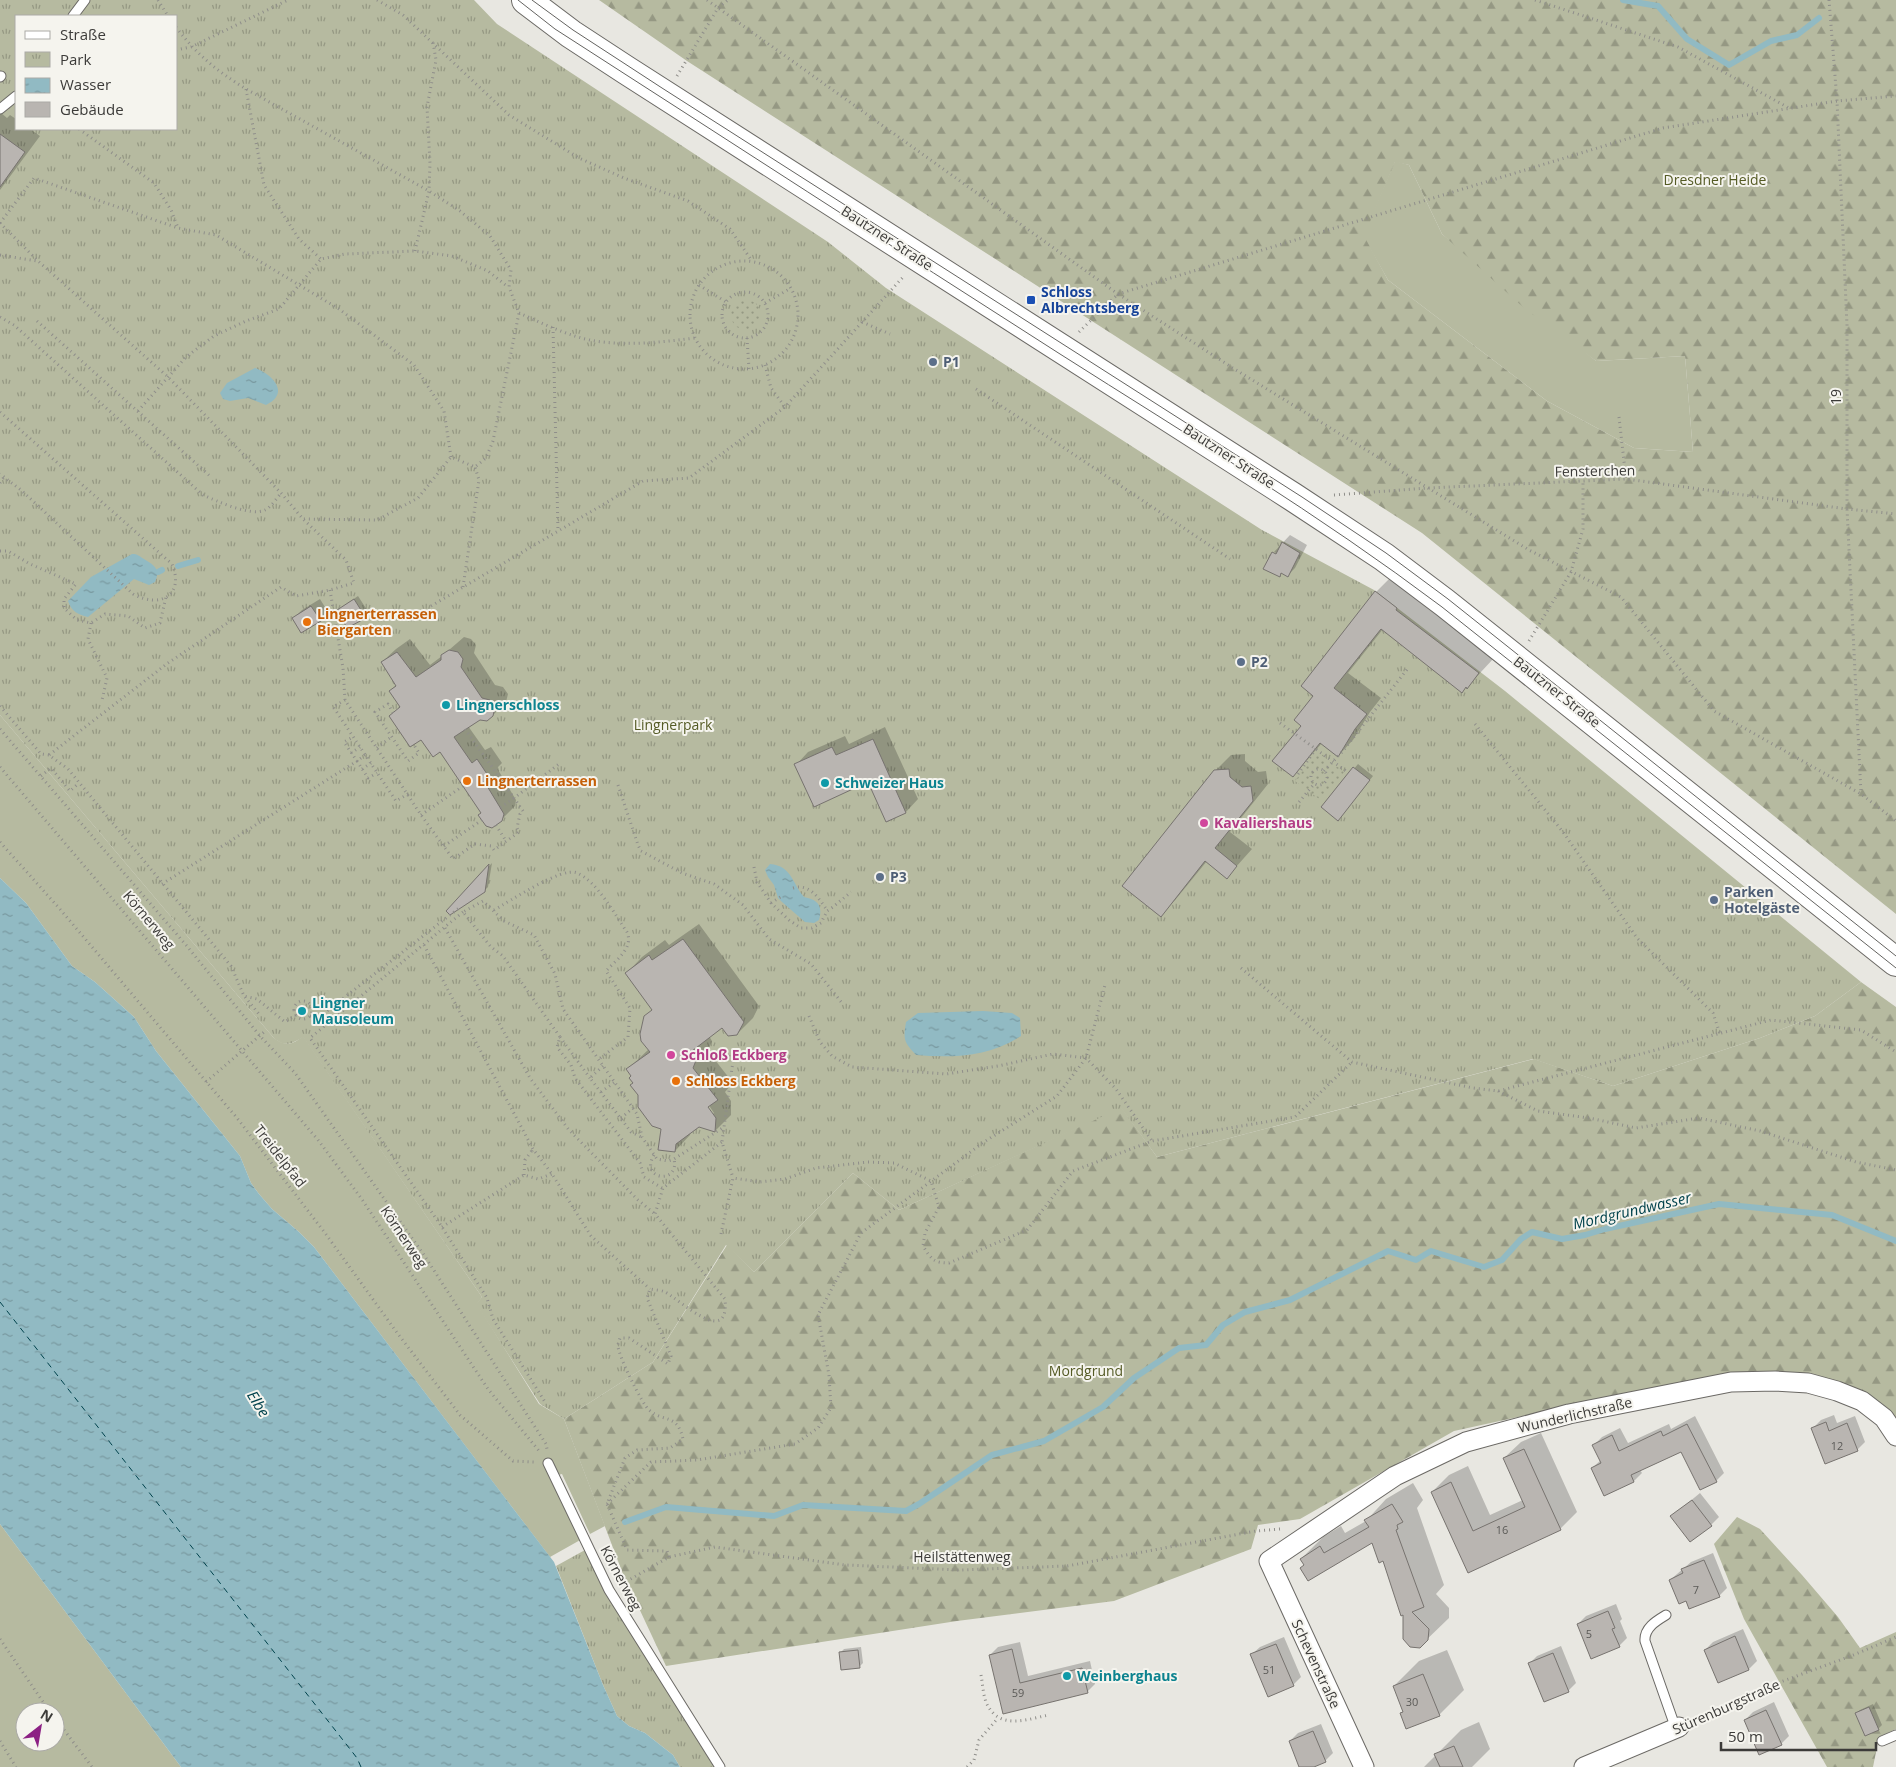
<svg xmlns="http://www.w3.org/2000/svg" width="1896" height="1767" font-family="'Open Sans',sans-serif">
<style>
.grass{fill:#b6baa0;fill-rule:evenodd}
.forest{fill:url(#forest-firs);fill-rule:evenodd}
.park{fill:url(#park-tufts);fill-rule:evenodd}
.garden{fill:url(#garden-dots)}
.water{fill:url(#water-ripples)}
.shadow{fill:#0003;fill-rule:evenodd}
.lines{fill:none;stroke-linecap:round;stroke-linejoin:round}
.stream{stroke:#91bac3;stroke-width:6}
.ferry{stroke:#00424c;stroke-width:1;stroke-dasharray:6 5;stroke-linecap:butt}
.building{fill:#b9b5b1;stroke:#77736f}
.lane-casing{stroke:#6b6965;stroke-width:11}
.street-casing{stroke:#6b6965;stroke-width:21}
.primary-casing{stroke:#6b6965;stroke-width:30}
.path{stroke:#8f8e8a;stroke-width:3;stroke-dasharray:1 4;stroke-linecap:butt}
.lane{stroke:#fff;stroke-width:9}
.street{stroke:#fff;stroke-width:19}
.primary{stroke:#fff;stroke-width:28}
.tram{stroke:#646360;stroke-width:1}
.transit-dot{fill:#1a4fb4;stroke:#f5f4ee;stroke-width:2}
.service-dot{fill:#5c6f8a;stroke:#f5f4ee;stroke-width:2}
.food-dot{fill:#e8710a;stroke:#f5f4ee;stroke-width:2}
.culture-dot{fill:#0f9aa8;stroke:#f5f4ee;stroke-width:2}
.hotel-dot{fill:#d1479c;stroke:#f5f4ee;stroke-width:2}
.labels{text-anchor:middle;stroke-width:4;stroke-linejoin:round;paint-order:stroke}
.number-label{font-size:11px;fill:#5b5a57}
.park-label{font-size:14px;fill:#555b25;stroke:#f5f4ee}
.street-label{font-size:14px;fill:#3c3b39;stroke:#f5f4ee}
.transit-label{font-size:14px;font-weight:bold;fill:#164399;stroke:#f5f4ee;text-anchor:start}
.service-label{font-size:14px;font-weight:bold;fill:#4e5e75;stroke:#f5f4ee;text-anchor:start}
.food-label{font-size:14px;font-weight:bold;fill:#c56008;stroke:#f5f4ee;text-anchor:start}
.culture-label{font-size:14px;font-weight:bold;fill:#0d838f;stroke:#f5f4ee;text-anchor:start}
.hotel-label{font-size:14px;font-weight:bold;fill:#b23c85;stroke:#f5f4ee;text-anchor:start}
.water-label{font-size:15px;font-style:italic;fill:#00424c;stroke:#f5f4ee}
</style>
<defs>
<pattern id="forest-firs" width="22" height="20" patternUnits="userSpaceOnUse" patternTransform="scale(1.25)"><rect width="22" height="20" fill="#b6baa0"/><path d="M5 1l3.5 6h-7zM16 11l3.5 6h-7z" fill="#959883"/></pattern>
<pattern id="park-tufts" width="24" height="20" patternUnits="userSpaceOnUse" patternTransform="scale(1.25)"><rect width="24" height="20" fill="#b6baa0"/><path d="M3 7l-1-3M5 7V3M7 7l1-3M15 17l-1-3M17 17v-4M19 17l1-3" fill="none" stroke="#959883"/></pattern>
<pattern id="garden-dots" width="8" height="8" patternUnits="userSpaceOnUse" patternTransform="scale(1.25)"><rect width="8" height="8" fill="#b6baa0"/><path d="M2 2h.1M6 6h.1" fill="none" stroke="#959883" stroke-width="1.8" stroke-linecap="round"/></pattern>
<pattern id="water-ripples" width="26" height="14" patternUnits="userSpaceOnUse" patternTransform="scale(1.25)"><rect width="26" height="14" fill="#91bac3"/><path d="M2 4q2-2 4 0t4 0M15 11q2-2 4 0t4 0" fill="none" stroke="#78989f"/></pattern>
</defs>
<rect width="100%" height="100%" fill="#e8e7e1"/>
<path class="grass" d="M 1395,161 L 1409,165 L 1442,234 L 1596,361 L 1685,356 L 1693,452 L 1634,448 L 1547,401 L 1388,280 L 1363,236 Z
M 0,715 L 273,1037 C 284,1047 293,1045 303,1036 L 482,1297 L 477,1304 L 539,1404 L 564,1419 L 605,1526 L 590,1534 L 562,1474 L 554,1476 L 582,1539 L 550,1557 L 314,1247 L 299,1232 L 272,1209 L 259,1194 L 251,1183 L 240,1156 L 156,1051 L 134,1017 L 95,982 L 72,966 L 26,903 L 0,878 Z
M 0,1524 L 181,1767 L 0,1767 ZM 25,1712 L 55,1712 L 55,1742 L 25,1742 Z"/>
<path class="forest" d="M 599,0 L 1896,0 L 1896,914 L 1422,533 L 687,61 ZM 1395,162 L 1409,165 L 1442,234 L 1524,308 L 1596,361 L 1685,356 L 1693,452 L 1634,448 L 1547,401 L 1388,280 L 1364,236 Z
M 1861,982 L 1896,1007 L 1896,1424 L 1809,1377 L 1775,1372 L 1730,1374 L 1568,1406 L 1454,1431 L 1300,1519 L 1258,1525 L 1251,1549 L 1114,1601 L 957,1621 L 666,1666 L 623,1574 L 564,1419 L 653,1362 L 727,1245 L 754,1272 L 853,1173 L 899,1210 L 1121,1107 L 1157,1157 L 1534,1059 L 1613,1086 L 1760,1038 L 1815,1016 Z
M 1737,1517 L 1760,1529 L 1802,1575 L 1838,1617 L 1860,1648 L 1896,1632 L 1896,1729 L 1879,1737 L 1873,1767 L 1827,1767 L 1744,1619 L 1714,1544 Z"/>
<path class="park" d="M 0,0 L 474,0 L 497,24 L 828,242 L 886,288 L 1262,530 L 1374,590 L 1505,691 L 1861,982 L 1815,1016 L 1760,1038 L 1613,1086 L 1533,1059 L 1157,1157 L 1121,1108 L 899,1210 L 853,1173 L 754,1272 L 726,1245 L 653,1362 L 564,1419 L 540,1404 L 476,1304 L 482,1297 L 303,1037 C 292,1044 284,1048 273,1037 L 0,715 ZM 16,16 L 176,16 L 176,129 L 16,129 Z
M 585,1550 L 605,1592 L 714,1767 L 680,1767 L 673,1755 L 645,1733 L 629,1726 L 617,1716 L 603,1685 L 556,1566 Z"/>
<path class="garden" d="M731 315a15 15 0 1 1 30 0a15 15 0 1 1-30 0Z
M 1317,752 L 1344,772 L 1322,801 L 1295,781 Z"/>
<path class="water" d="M 255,368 C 272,374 291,393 266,405 L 248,398 L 230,401 L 223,399 L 220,393 L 227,383 Z
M 132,554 C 138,554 139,556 144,559 C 154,565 161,569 155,582 L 149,585 L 134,579 L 88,617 C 77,614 72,612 68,601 L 91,577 Z
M 770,864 C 792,866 792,883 804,897 C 818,900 823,905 819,920 L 814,923 L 805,922 L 782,902 L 778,898 L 774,885 L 768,877 L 765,870 Z
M 0,878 L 26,903 L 72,966 L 95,982 L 134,1017 L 156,1051 L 240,1156 L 251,1183 L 259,1194 L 272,1209 L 299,1232 L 314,1247 L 554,1562 L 603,1685 L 617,1716 L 629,1726 L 645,1733 L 673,1755 L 680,1767 L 181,1767 L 0,1524 Z
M 983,1011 L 1012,1013 L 1020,1018 L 1021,1036 C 989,1057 953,1058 916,1055 C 904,1042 903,1040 906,1022 L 918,1013 Z"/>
<path class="shadow" d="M 0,112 L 7,118 L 10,115 L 16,119 L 16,129 L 30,129 L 40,136 L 0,190 Z
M 1290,535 L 1307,545 L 1295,568 L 1288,575 L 1282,572 L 1279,575 L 1273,553 L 1282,556 L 1274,552 Z
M 1391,577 L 1410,594 L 1494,658 L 1467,687 L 1383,629 L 1348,673 L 1381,698 L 1370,712 L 1353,740 L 1338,756 L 1322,743 L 1293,776 L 1302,725 L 1315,696 L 1376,592 Z
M 358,596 L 369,613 L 365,617 L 342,607 Z
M 320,599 L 328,612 L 320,620 L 294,618 L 302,610 Z
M 464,637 L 471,639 L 476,645 L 474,653 L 495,685 L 503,687 L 508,694 L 506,702 L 493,715 L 480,718 L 468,726 L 485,750 L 491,747 L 502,763 L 497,768 L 516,800 L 515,806 L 501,820 L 482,813 L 440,750 L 391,716 L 401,706 L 390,691 L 397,684 L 382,662 L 396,649 L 410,639 L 430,665 L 442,656 Z
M 885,727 L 918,799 L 906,812 L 886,820 L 868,781 L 796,765 L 808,752 L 845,736 L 849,744 Z
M 1245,754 L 1245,761 L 1258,772 L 1266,771 L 1268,784 L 1230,832 L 1252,849 L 1227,877 L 1207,861 L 1176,899 L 1161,915 L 1215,771 L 1231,755 Z
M 1358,764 L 1373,776 L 1342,815 L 1323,807 Z
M 492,863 L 488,887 L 484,891 L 447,911 Z
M 699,924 L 759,1006 L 753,1018 L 737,1034 L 723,1026 L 709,1036 L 712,1041 L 708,1051 L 733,1083 L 725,1092 L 731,1101 L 731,1115 L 715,1131 L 699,1125 L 691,1131 L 690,1135 L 675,1151 L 663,1128 L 640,1095 L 633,1076 L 628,1069 L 649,1049 L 645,1017 L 653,1009 L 627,973 L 642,957 L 665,940 L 669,945 ZM 706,1101 L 714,1113 L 712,1115 L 704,1103 Z
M 1834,1415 L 1837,1423 L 1855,1416 L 1865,1442 L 1857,1450 L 1813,1428 L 1821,1420 Z
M 1695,1416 L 1724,1473 L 1716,1481 L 1681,1451 L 1640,1470 L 1642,1473 L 1634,1481 L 1605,1495 L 1592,1468 L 1601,1460 L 1594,1445 L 1602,1437 L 1620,1428 L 1628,1443 L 1669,1424 L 1671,1429 Z
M 1541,1433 L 1577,1512 L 1560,1529 L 1469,1571 L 1432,1492 L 1449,1475 L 1468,1466 L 1490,1515 L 1523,1500 L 1504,1458 L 1521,1442 Z
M 1413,1483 L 1423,1500 L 1417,1508 L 1444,1585 L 1436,1594 L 1449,1608 L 1449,1618 L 1420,1646 L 1384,1560 L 1373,1542 L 1305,1564 L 1301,1559 L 1323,1537 L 1341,1526 L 1345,1533 L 1366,1521 L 1386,1499 Z
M 1700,1493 L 1719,1517 L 1711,1525 L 1672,1516 Z
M 1713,1553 L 1727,1588 L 1719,1596 L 1686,1600 L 1670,1580 L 1691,1562 Z
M 1616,1604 L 1622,1619 L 1620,1621 L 1627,1638 L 1619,1646 L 1578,1624 L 1586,1616 Z
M 1743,1629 L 1757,1661 L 1749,1669 L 1719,1682 L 1705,1650 L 1713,1642 Z
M 1284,1637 L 1301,1677 L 1293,1685 L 1251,1655 L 1260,1647 Z
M 1020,1642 L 1028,1676 L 1090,1661 L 1095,1684 L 1087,1692 L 1004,1712 L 990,1655 L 998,1647 Z
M 1561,1646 L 1576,1683 L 1568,1691 L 1529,1664 L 1537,1656 Z
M 861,1647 L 863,1663 L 859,1667 L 840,1653 L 844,1649 Z
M 1447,1650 L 1464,1690 L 1439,1715 L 1401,1713 L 1404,1711 L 1394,1686 L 1419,1661 Z
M 1774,1702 L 1789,1736 L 1781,1744 L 1745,1720 L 1753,1712 Z
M 1873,1704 L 1882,1725 L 1878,1729 L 1865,1734 L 1856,1713 L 1860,1710 Z
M 1479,1722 L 1490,1749 L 1472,1767 L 1424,1767 L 1461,1730 Z
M 1321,1724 L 1333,1753 L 1325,1761 L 1310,1767 L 1301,1767 L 1290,1741 L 1298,1733 Z"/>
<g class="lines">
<path class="stream" d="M 1623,0 L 1658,6 L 1687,39 L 1729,65 L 1771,41 L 1797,35 L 1819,18
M 178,566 L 198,560
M 158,572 L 162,570
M 625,1522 L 666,1507 L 774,1516 L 803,1505 L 906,1511 L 919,1504 L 992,1455 L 1044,1441 L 1103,1407 L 1134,1378 L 1179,1348 L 1206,1345 L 1223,1325 L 1245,1312 L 1290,1300 L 1388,1251 L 1416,1260 L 1431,1251 L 1484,1267 L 1502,1260 L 1521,1239 L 1532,1232 L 1562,1239 L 1585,1235 L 1605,1229 L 1719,1204 L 1832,1215 L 1896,1241"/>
<path class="ferry" d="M 0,1302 L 357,1758 L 361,1767"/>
</g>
<path class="building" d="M 0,134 L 25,152 L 0,187 Z
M 1282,542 L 1300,553 L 1288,577 L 1281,573 L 1280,577 L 1263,569 L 1272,552 L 1276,554 Z
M 1375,591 L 1397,608 L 1396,610 L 1479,673 L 1467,689 L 1466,687 L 1462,693 L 1381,629 L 1334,688 L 1367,714 L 1355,729 L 1338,757 L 1320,743 L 1293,777 L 1272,761 L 1301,726 L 1294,720 L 1313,696 L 1301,686 Z
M 354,599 L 366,618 L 347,628 L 337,610 Z
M 311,606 L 321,621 L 301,633 L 292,618 Z
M 449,650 L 458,652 L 463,659 L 461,667 L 482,698 L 490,700 L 495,707 L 493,716 L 487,721 L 480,720 L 454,737 L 472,763 L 477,759 L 489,777 L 484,781 L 504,814 L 502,821 L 492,828 L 486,826 L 478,815 L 481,813 L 440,752 L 433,757 L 421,740 L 410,747 L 389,716 L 400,707 L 389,691 L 396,686 L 381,662 L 397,652 L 416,677 L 441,660 L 441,655 Z
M 873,739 L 906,813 L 886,822 L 868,782 L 814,807 L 794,764 L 832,747 L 836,755 Z
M 1353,767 L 1370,780 L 1338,821 L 1321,807 Z
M 1229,769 L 1230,777 L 1242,787 L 1251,786 L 1253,801 L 1215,848 L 1237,866 L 1227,879 L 1205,861 L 1161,917 L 1122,886 L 1214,770 Z
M 489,864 L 485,892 L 450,915 L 446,911 Z
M 683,939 L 744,1022 L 737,1035 L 728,1036 L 722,1028 L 692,1051 L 697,1058 L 693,1068 L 718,1100 L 708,1107 L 716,1118 L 715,1132 L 699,1127 L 676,1144 L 675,1152 L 658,1150 L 661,1129 L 652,1126 L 638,1107 L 638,1095 L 630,1085 L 633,1083 L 629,1078 L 631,1076 L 626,1069 L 650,1052 L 641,1041 L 640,1034 L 644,1016 L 652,1010 L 625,973 L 649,955 L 652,960 Z
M 1826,1422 L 1829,1431 L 1847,1423 L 1858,1451 L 1825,1464 L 1811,1428 Z
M 1687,1424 L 1717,1482 L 1700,1490 L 1681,1452 L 1631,1475 L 1634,1482 L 1604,1496 L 1591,1468 L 1601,1463 L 1592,1445 L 1612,1435 L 1619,1451 L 1661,1431 L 1663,1436 Z
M 1524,1449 L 1561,1530 L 1468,1573 L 1431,1492 L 1451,1482 L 1473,1531 L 1525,1507 L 1503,1458 Z
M 1692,1500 L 1712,1526 L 1690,1542 L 1670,1516 Z
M 1392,1504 L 1403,1522 L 1397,1525 L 1398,1529 L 1396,1530 L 1424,1607 L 1412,1612 L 1429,1629 L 1428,1640 L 1420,1648 L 1410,1647 L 1403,1639 L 1403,1615 L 1401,1616 L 1383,1561 L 1379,1563 L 1372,1543 L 1308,1581 L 1300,1568 L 1304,1565 L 1300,1559 L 1320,1546 L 1324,1553 L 1369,1527 L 1364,1520 Z
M 1704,1560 L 1720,1597 L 1689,1609 L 1686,1601 L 1679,1604 L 1669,1580 L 1683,1573 L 1681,1569 Z
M 1608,1611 L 1615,1628 L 1612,1629 L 1620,1647 L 1591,1659 L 1577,1624 Z
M 1735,1636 L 1749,1670 L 1718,1683 L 1704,1650 Z
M 1276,1644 L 1294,1686 L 1268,1697 L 1250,1654 Z
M 1012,1649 L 1020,1683 L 1082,1668 L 1088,1693 L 1003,1714 L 989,1655 Z
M 858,1650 L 860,1668 L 841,1670 L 839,1652 Z
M 1553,1653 L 1569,1692 L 1544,1702 L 1528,1663 Z
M 1423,1674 L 1440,1716 L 1406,1729 L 1400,1713 L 1403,1712 L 1393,1686 Z
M 1869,1707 L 1879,1730 L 1865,1736 L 1855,1713 Z
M 1766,1710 L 1782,1745 L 1759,1755 L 1744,1720 Z
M 1313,1731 L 1326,1762 L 1314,1767 L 1299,1767 L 1289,1741 Z
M 1454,1746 L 1463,1767 L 1440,1767 L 1434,1754 Z"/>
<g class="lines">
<defs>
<path id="lane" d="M 73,16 L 85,0
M 0,77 L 1,76
M 0,109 L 16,96
M 548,1463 L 609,1590 L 720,1767
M 1666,1615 C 1656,1621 1644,1628 1645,1641 L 1676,1729
M 1882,1741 L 1896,1735"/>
<path id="street" d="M 1364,1767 L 1269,1561 L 1395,1476 L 1466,1442 L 1569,1414 L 1731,1382 L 1775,1381 L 1808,1383 L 1837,1391 L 1862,1401 L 1884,1418 L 1896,1436
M 1584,1767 L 1679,1727"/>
<path id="primary" d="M 526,0 L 571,34 L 626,70 L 1293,497 L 1384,557 L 1445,603 L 1896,962"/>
</defs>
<use href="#lane" class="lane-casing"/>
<use href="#street" class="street-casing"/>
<use href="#primary" class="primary-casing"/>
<path class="path" d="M 158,0 L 168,16
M 377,0 L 403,15 L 509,115 L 579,158 L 624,178 L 688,201 L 730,229 L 752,261
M 707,0 L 1118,294 L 1663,128 L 1837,101 L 1896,96
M 1535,0 L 1678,47 L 1789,108
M 1829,0 L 1837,101 L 1847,325 L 1847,509 L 1861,794
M 176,27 C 197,55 217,71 246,89 L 429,191 L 460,211 L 490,236 L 511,270 L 509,287 L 519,313 L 493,441 L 486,458 L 475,467 L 451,457 L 418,498 L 377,520 L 303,519
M 176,50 L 191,47 L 288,0
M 677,76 L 718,8 L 728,0
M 246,89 L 264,185 L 299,239 L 321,259
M 79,129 L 154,183 L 171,210 L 178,228
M 0,223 L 38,261 L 168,377 L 281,493 L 303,519 L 346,560 L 354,583 L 330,590 L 296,596 L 281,587 L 168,663 L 49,755 L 68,769 L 231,966 L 244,996 L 257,999 L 285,1022 L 296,1015
M 0,223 L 34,178 L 178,228 L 216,235 L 339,309 L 414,365 L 444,411 L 451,457
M 415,251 L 429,191 L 430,163 L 427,107 L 436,60 L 433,42
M 0,255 L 37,261
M690 315a54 54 0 1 1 108 0a54 54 0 1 1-108 0Z
M 699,285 L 726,302
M722 315a23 23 0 1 1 46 0a23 23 0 1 1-46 0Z
M 765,303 L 791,288
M 519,313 C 542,323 570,337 595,341 C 629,346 662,342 695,338
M 0,317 L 14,325 L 203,495 C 217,501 251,517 265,510 C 271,507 277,498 281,493
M 37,321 L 211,477
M 862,322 L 890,334
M 553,327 L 558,531
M 1079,332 L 1118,294 L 1236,370 L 1529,550 L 1621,597 L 1714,711 L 1861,794 L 1896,821
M 747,338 L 749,369
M 765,365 L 771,388 L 785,407
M 976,389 L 1230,559
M 138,411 L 186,357 L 214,336 L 246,321 L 279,309 L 321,259 L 345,254 L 415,251 L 452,256 L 488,271 L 508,287
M 0,412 L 172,564 C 185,595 160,609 133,594 L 21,490 L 0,474
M 1619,417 L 1626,479
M 0,483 L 4,477
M 1334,495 L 1428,488 L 1626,479 L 1847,509 L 1896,514
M 0,551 L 8,551 L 30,564 L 76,584 L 64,599 L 64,608 L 77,620 L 91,623 L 105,614 L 128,616 L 145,628 L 160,623 L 166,597
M 463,587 L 479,480 L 475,467
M 330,590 L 343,668 L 345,700 L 421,815 L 453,859 L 475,844 L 491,846 L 494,850 L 519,832 L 517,828 L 520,814 L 523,811 L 514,798 L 559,764
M 431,606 L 643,481 L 689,478 L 785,407 L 904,276
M 91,623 L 88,639 L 107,678 L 102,700
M 1529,641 L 1571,572 L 1583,529 L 1583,482
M 345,700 L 333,707 L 336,711 L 396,801 L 408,794
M 0,706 L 41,754 L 49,755
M 393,713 L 388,704 L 375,712 L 408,761 L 419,753 L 414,745
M 1280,723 L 1346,771
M 1475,724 L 1563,832 L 1637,938 L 1713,1013 L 1720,1034
M 0,729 L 186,945 L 260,1036 L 295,1073 L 424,1255 L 546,1444 L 547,1449
M 465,729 L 514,798 L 500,808
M 377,748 L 391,737
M 351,753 L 360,747
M 365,755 L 357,761 L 368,778 L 377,773
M 0,767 L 318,1140 L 361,1198 L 488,1389 L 540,1452
M 362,769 L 371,763
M1311 777a8 8 0 1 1 16 0a8 8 0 1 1-16 0Z
M 1324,771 L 1342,752 L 1409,667
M 1298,774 L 1316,749
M 41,776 L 51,768 L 70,791 L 79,783
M 618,785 L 638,845 L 641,851 L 682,873 L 714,884 L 743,905 L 769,939 L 811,964 L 842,1003
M 1299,802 L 1315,783
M 421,815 L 463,786
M 496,825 L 506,841
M 0,842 L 59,908 L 237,1118 L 325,1233 L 398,1334 L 460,1415 L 513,1461 L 534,1462
M 444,846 L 482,820
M 754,867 L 757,882 L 771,903 L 789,920 L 801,928 L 812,928 L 821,923 L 827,911 L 833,907 L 851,892
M 162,884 L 357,761 L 344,742 L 353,737
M 793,888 C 810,883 819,899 827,910
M 771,903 L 782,896
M 494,910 C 509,902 562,866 577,873 C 597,881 615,915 627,932 C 634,948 616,960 606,971 L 630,1008 L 628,1037 L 599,1059
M 463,912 L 310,1038 L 442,1227 L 487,1298 L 493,1319 L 545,1402
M 445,928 L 530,1078 L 569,1130 L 638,1200 L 655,1214
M 424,945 L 533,1149 L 552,1174 L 591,1236 L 650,1289
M 1241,968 L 1352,1062 L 1473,1088 L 1498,1091 L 1771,1020 L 1861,1030 L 1896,1052
M 245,997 L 259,1014
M294 1010a9 9 0 1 1 18 0a9 9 0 1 1-18 0Z
M 310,1016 L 318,1018 L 459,908
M 809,1016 L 820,1042 L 832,1056 L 852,1067 L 946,1074 L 998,1066 L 1053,1054 L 1086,1058 L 1116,1089 L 1152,1141
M 560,1037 L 590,1078
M 733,1061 L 722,1142 L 733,1178
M 603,1066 L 590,1078 L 631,1132 L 641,1137
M 206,1082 L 264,1032
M 1498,1091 L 1538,1111 L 1589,1118 L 1636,1128 L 1699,1118 L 1760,1131 L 1856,1162 L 1896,1170
M 601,1092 L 615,1082
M 621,1118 L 633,1108
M 654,1155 C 639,1180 680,1185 674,1159
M 524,1175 L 525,1160 L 533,1149 L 532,1151
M 662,1188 L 644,1177 L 640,1163 L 575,1078 L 571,1065 L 557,1047 L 560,1037 L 503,956 L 491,947 L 463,912 L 483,901 L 504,921 L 534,935 L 555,974 L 563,1009 L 637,1114 L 642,1137 L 657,1159 L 668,1161 L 674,1159 L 724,1127
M 442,1227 L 524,1175 L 538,1179 L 552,1174
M 721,1234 L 733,1178 L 760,1182 L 785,1179 L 816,1168 L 868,1162 L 894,1163 L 931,1181 L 939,1207 L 925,1233 L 923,1246 C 931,1259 934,1263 949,1263 L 1027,1230 L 1073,1171 L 1152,1141 L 1295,1117 L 1352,1062
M 607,1504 L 651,1462 L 697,1460 L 795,1444 L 818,1428 L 831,1408 L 829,1375 L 818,1315 L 861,1233 L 984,1142 L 1057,1096 L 1086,1058 L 1105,985
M 669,1557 L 667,1551 L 627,1550 L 607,1504 L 625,1458 L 637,1450 L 670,1448 L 683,1439 C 677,1413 664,1423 649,1410 C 642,1404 618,1355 618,1346 C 618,1344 619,1341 620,1338 L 629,1338 L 668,1364 L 671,1356 L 647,1298 L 650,1289 C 655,1290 661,1290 665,1292 C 679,1299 730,1349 725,1299 L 655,1214 L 663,1188 L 722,1142
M 622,1584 L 669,1557 L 715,1547 L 845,1565 L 960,1570 L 1067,1566 L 1256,1531 L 1280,1529
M 0,1639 L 50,1712
M 981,1675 C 983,1685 983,1698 988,1706 C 1001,1730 1028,1719 1049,1715
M 55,1718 L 92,1767
M 1696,1720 L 1775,1684 L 1851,1656 L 1896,1637
M 0,1741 L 16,1767
M 967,1767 L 974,1760 L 979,1740 L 998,1718"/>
<use href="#lane" class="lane"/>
<use href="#street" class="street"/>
<use href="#primary" class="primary"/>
<path class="tram" d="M 518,0 L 555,29 C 723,137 891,246 1060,354 C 1189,436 1320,515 1442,607 L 1896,968
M 532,0 L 573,30 L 662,88 L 1302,497 L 1386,553 L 1448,599 L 1896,956"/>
</g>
<rect class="transit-dot" x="1026" y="295" width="10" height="10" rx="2.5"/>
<g class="service-dot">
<circle cx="933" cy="362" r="5"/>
<circle cx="1241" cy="662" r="5"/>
<circle cx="880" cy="877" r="5"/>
<circle cx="1714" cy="900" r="5"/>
</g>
<g class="food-dot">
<circle cx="307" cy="622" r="5"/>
<circle cx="467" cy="781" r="5"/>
<circle cx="676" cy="1081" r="5"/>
</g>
<g class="culture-dot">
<circle cx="446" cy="705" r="5"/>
<circle cx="825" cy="783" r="5"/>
<circle cx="302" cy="1011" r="5"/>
<circle cx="1067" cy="1676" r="5"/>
</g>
<g class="hotel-dot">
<circle cx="1204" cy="823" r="5"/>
<circle cx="671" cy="1055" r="5"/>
</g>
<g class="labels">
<g class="number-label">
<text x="1837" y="1450">12</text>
<text x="1502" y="1534">16</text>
<text x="1696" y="1594">7</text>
<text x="1589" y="1638">5</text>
<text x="1269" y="1674">51</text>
<text x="1018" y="1697">59</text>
<text x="1412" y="1706">30</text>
</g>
<g class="park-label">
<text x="1715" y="185">Dresdner Heide</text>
<text x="673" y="730">Lingnerpark</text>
<text x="1086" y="1376">Mordgrund</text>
</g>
<g class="street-label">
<text transform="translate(887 238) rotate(33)" y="5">Bautzner Straße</text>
<text transform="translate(1836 397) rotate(-90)" y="5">19</text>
<text transform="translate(1229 456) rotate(33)" y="5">Bautzner Straße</text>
<text transform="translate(1595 471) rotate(-1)" y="5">Fensterchen</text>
<text transform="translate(1557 692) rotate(38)" y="5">Bautzner Straße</text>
<text transform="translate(149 920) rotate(50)" y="5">Körnerweg</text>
<text transform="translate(280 1156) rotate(52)" y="5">Treidelpfad</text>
<text transform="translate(404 1237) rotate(56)" y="5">Körnerweg</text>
<text transform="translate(1575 1415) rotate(-13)" y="5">Wunderlichstraße</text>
<text x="962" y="1562">Heilstättenweg</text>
<text transform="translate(621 1578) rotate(62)" y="5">Körnerweg</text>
<text transform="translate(1316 1664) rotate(65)" y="5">Schevenstraße</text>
<text transform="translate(1726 1707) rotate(-24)" y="5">Stürenburgstraße</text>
</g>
<g class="transit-label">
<text x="1041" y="297">Schloss<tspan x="1041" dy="16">Albrechtsberg</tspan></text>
</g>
<g class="service-label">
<text x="943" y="367">P1</text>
<text x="1251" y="667">P2</text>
<text x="890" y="882">P3</text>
<text x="1724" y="897">Parken<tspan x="1724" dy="16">Hotelgäste</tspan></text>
</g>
<g class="food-label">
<text x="317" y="619">Lingnerterrassen<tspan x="317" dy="16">Biergarten</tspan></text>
<text x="477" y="786">Lingnerterrassen</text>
<text x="686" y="1086">Schloss Eckberg</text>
</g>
<g class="culture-label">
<text x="456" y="710">Lingnerschloss</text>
<text x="835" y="788">Schweizer Haus</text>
<text x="312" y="1008">Lingner<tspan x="312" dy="16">Mausoleum</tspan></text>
<text x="1077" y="1681">Weinberghaus</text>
</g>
<g class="hotel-label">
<text x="1214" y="828">Kavaliershaus</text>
<text x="681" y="1060">Schloß Eckberg</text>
</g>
<g class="water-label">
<text transform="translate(1632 1211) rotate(-13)" y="5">Mordgrundwasser</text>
<text transform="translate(258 1404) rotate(58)" y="5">Elbe</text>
</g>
</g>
<rect x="15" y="15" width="162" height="115" fill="#f5f4ee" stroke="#abaaa6"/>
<rect x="25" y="31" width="25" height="8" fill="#ffffff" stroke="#abaaa6"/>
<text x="60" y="40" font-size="15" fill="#3c3b39">Straße</text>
<rect x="25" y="52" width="25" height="15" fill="url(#park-tufts)" stroke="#abaaa6"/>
<text x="60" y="65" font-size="15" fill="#3c3b39">Park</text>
<rect x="25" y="78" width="25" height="15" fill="url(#water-ripples)" stroke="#abaaa6"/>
<text x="60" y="90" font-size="15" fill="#3c3b39">Wasser</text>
<rect x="25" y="102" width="25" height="15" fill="#b9b5b1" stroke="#abaaa6"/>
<text x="60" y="115" font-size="15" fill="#3c3b39">Gebäude</text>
<g transform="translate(40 1727) rotate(31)"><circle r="24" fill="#f5f4ee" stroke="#abaaa6"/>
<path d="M0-4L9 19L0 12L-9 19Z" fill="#8c2084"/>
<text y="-8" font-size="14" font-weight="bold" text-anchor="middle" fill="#3c3b39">N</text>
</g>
<path d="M1721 1742v8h155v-8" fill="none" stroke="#3c3b39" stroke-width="2.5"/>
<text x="1728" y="1742" font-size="15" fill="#3c3b39" stroke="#f5f4ee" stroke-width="4" paint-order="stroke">50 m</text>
</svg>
